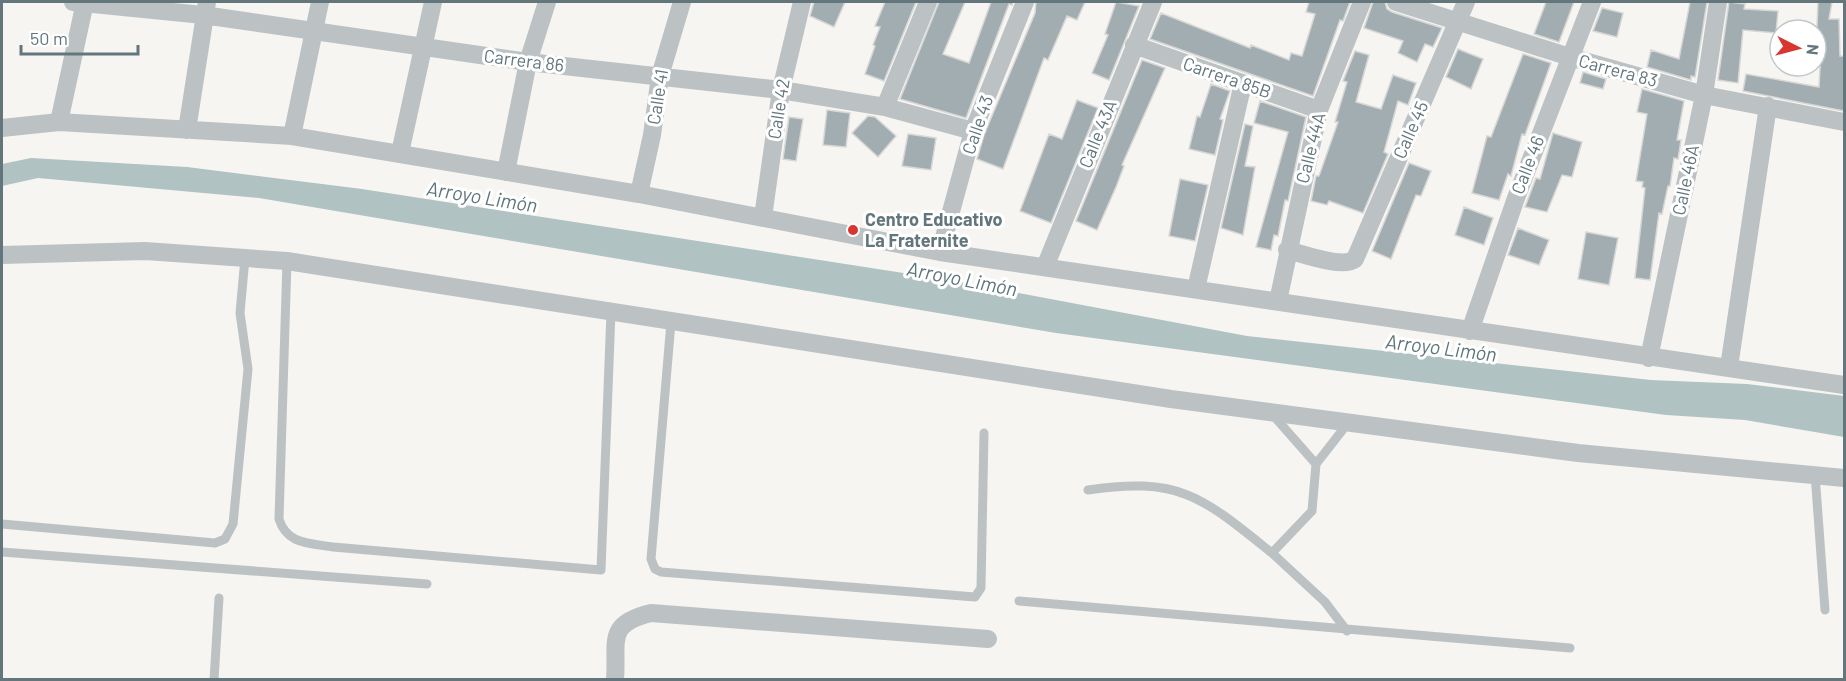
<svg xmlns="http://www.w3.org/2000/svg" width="1846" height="681" font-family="Barlow,sans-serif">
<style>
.water{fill:#b1c2c3}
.building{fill:#a1adb0;stroke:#d7d7d5;stroke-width:1.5}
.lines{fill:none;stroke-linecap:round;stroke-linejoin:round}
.service{stroke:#bcc2c4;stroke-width:9}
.minor{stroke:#bcc2c4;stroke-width:18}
.poi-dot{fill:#d83630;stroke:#fff;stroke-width:2}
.labels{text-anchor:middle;stroke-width:6;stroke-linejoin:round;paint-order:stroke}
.street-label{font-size:18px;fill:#62767c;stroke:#fff}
.poi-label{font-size:18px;font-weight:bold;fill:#62767c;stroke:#fff;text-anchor:start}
.water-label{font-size:20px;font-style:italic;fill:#5d7678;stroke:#fff}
</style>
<rect width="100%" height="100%" fill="#f6f5f2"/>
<path class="water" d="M 31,158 L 187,167 L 362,189 L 955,281 L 1247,336 L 1651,380 L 1747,384 L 1844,396 L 1844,437 L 1745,420 L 1666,415 L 1056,333 L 259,198 L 38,178 L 2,186 L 2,164 Z"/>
<path class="building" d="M 814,2 L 845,2 L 834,27 L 810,16 Z
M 885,2 L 916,2 L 884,81 L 865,74 L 875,46 L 873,45 L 880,27 L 875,26 Z
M 939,2 L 965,2 L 943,54 L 969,63 L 991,2 L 1013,2 L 1012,5 L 1009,4 L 966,118 L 900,99 Z
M 1036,2 L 1085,2 L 1077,20 L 1067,16 L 1048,60 L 1044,58 L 1003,169 L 977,159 L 984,135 L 1035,13 Z
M 1116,2 L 1139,6 L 1109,80 L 1092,73 L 1108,35 L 1105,34 Z
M 1309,2 L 1350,2 L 1343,21 L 1340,20 L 1313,96 L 1150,39 L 1161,13 L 1250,48 L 1251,45 L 1289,60 L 1291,53 L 1302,56 L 1315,14 L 1306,12 Z
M 1373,2 L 1385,2 L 1387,9 L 1392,12 L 1442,28 L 1433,47 L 1425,44 L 1417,62 L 1398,53 L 1403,41 L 1364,28 Z
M 1546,2 L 1574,2 L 1559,42 L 1534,34 Z
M 1690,2 L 1707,2 L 1695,77 L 1691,76 L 1691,80 L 1647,67 L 1651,50 L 1679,59 Z
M 1729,2 L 1745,4 L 1744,9 L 1778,11 L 1776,33 L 1743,30 L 1738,83 L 1718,80 Z
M 1818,2 L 1832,2 L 1829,19 L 1839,19 L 1840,56 L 1844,56 L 1844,111 L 1743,91 L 1746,74 L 1819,87 L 1821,50 L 1816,50 Z
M 1602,8 L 1623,13 L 1617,37 L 1593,31 Z
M 1458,49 L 1483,59 L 1471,89 L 1446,77 Z
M 1355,51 L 1369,55 L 1356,102 L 1381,109 L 1393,75 L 1416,83 L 1408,105 L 1398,101 L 1384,152 L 1388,154 L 1363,213 L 1329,201 L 1327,205 L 1311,201 L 1316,176 L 1319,176 L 1338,122 L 1335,122 L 1347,82 L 1343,81 Z
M 1523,54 L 1551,63 L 1525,135 L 1522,134 L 1511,176 L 1508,174 L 1499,200 L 1472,193 L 1487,136 L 1491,137 Z
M 1142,60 L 1165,68 L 1122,165 L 1124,166 L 1116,187 L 1097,230 L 1076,221 Z
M 1583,72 L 1606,79 L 1603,89 L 1580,83 Z
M 1211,84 L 1230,91 L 1220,119 L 1223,120 L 1215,155 L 1189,149 L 1197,116 L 1200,117 Z
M 1642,89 L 1684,101 L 1677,140 L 1681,140 L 1678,159 L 1674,158 L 1670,186 L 1668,186 L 1662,214 L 1659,213 L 1650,280 L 1635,278 L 1645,188 L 1642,187 L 1643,182 L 1636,181 L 1647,114 L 1637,112 Z
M 1077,100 L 1098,108 L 1051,223 L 1020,211 L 1049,134 L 1062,139 Z
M 1260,101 L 1306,117 L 1288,201 L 1285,200 L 1278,236 L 1274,235 L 1271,250 L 1256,247 L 1288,132 L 1254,123 Z
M 827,110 L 850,113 L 846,147 L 823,145 Z
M 868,116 L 875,117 L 896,136 L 878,157 L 852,133 Z
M 789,117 L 803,119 L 796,161 L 783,159 Z
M 1245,124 L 1253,126 L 1245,166 L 1255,167 L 1243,235 L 1221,228 Z
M 1553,133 L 1582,142 L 1572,177 L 1562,175 L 1547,212 L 1525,207 L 1536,178 L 1540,179 Z
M 908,134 L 936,138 L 931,170 L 902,166 Z
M 1409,163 L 1431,171 L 1421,196 L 1416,195 L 1391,259 L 1372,251 Z
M 1180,179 L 1208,185 L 1195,241 L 1169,236 Z
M 1464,207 L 1493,218 L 1484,245 L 1455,235 Z
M 1518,228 L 1549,240 L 1539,265 L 1508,255 Z
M 1586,232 L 1618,238 L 1609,285 L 1578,279 Z"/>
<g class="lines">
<path class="service" d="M 287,261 L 279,519 C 287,545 310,543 333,547 L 601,570 L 611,312
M 671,322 L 651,559 L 655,569 L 661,572 L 975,597 L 981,588 L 984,433
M 1272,414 L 1316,464 L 1312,511 L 1272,553 L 1325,602 L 1347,631
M 1316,464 L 1348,423
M 1815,474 L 1825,610
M 1088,490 C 1181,476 1203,498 1272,553
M 2,524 L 215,543 L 225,539 L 233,524 L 248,369 L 240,313 L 245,258
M 2,552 L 427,584
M 1019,601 L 1570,648
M 214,680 L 219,598"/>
<path class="minor" d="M 73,2 L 203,15 L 528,62 L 781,90 L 885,107 L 973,131
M 1396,2 L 1570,57 L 1704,95 L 1844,122
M 1134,45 L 1319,110
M 885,107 L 928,2
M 59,122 L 85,2
M 2,128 L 59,122 L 292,136 L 639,194 L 940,252 L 1844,385
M 187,130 L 207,2
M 292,136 L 320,2
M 400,153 L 433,2
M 506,172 L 528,62 L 547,2
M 639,194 L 652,135 L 660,76 L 682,2
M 763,217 L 781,90 L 802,2
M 1287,250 C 1303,254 1343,269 1355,259 L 1466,2
M 940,252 L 973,131 L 1025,2
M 2,255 L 145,251 L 287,261 L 1171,399 L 1578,453 L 1844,478
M 1045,267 L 1153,2
M 1196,289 L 1243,83
M 1278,301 L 1319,110 L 1362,2
M 1470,331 L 1516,198 L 1592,2
M 1649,358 L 1704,95 L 1718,2
M 1729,367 L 1768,106
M 615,680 C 618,642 605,624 651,613 L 988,639"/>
</g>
<circle class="poi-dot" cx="853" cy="230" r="6"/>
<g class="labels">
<g class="street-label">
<text transform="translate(524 61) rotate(7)" y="6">Carrera 86</text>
<text transform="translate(1618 71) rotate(15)" y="6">Carrera 83</text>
<text transform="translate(1227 78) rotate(19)" y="6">Carrera 85B</text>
<text transform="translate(658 97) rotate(-81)" y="6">Calle 41</text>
<text transform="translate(779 109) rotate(-81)" y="6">Calle 42</text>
<text transform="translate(978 125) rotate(-71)" y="6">Calle 43</text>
<text transform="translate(1411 130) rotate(-66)" y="6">Calle 45</text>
<text transform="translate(1098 134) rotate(-68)" y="6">Calle 43A</text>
<text transform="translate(1311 148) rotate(-76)" y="6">Calle 44A</text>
<text transform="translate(1528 165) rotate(-69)" y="6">Calle 46</text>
<text transform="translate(1686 180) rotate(-78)" y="6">Calle 46A</text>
</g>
<g class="poi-label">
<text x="865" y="226">Centro Educativo<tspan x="865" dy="21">La Fraternite</tspan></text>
</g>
<g class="water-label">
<text transform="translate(482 197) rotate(9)" y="7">Arroyo Limón</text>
<text transform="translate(962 279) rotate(11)" y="7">Arroyo Limón</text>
<text transform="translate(1441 348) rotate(7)" y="7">Arroyo Limón</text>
</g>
</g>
<rect width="1846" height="681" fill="none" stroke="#62767c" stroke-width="6"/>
<g transform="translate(1798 48) rotate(96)"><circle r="28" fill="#ffffff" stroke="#c0c8cb" stroke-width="1.5"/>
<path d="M0-4.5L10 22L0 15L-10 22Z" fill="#d83630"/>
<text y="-9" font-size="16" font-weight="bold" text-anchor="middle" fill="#62767c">N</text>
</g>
<path d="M21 45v9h117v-9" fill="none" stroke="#62767c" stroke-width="3"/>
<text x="30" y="45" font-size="18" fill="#62767c" stroke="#ffffff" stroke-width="4.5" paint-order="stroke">50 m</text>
</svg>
